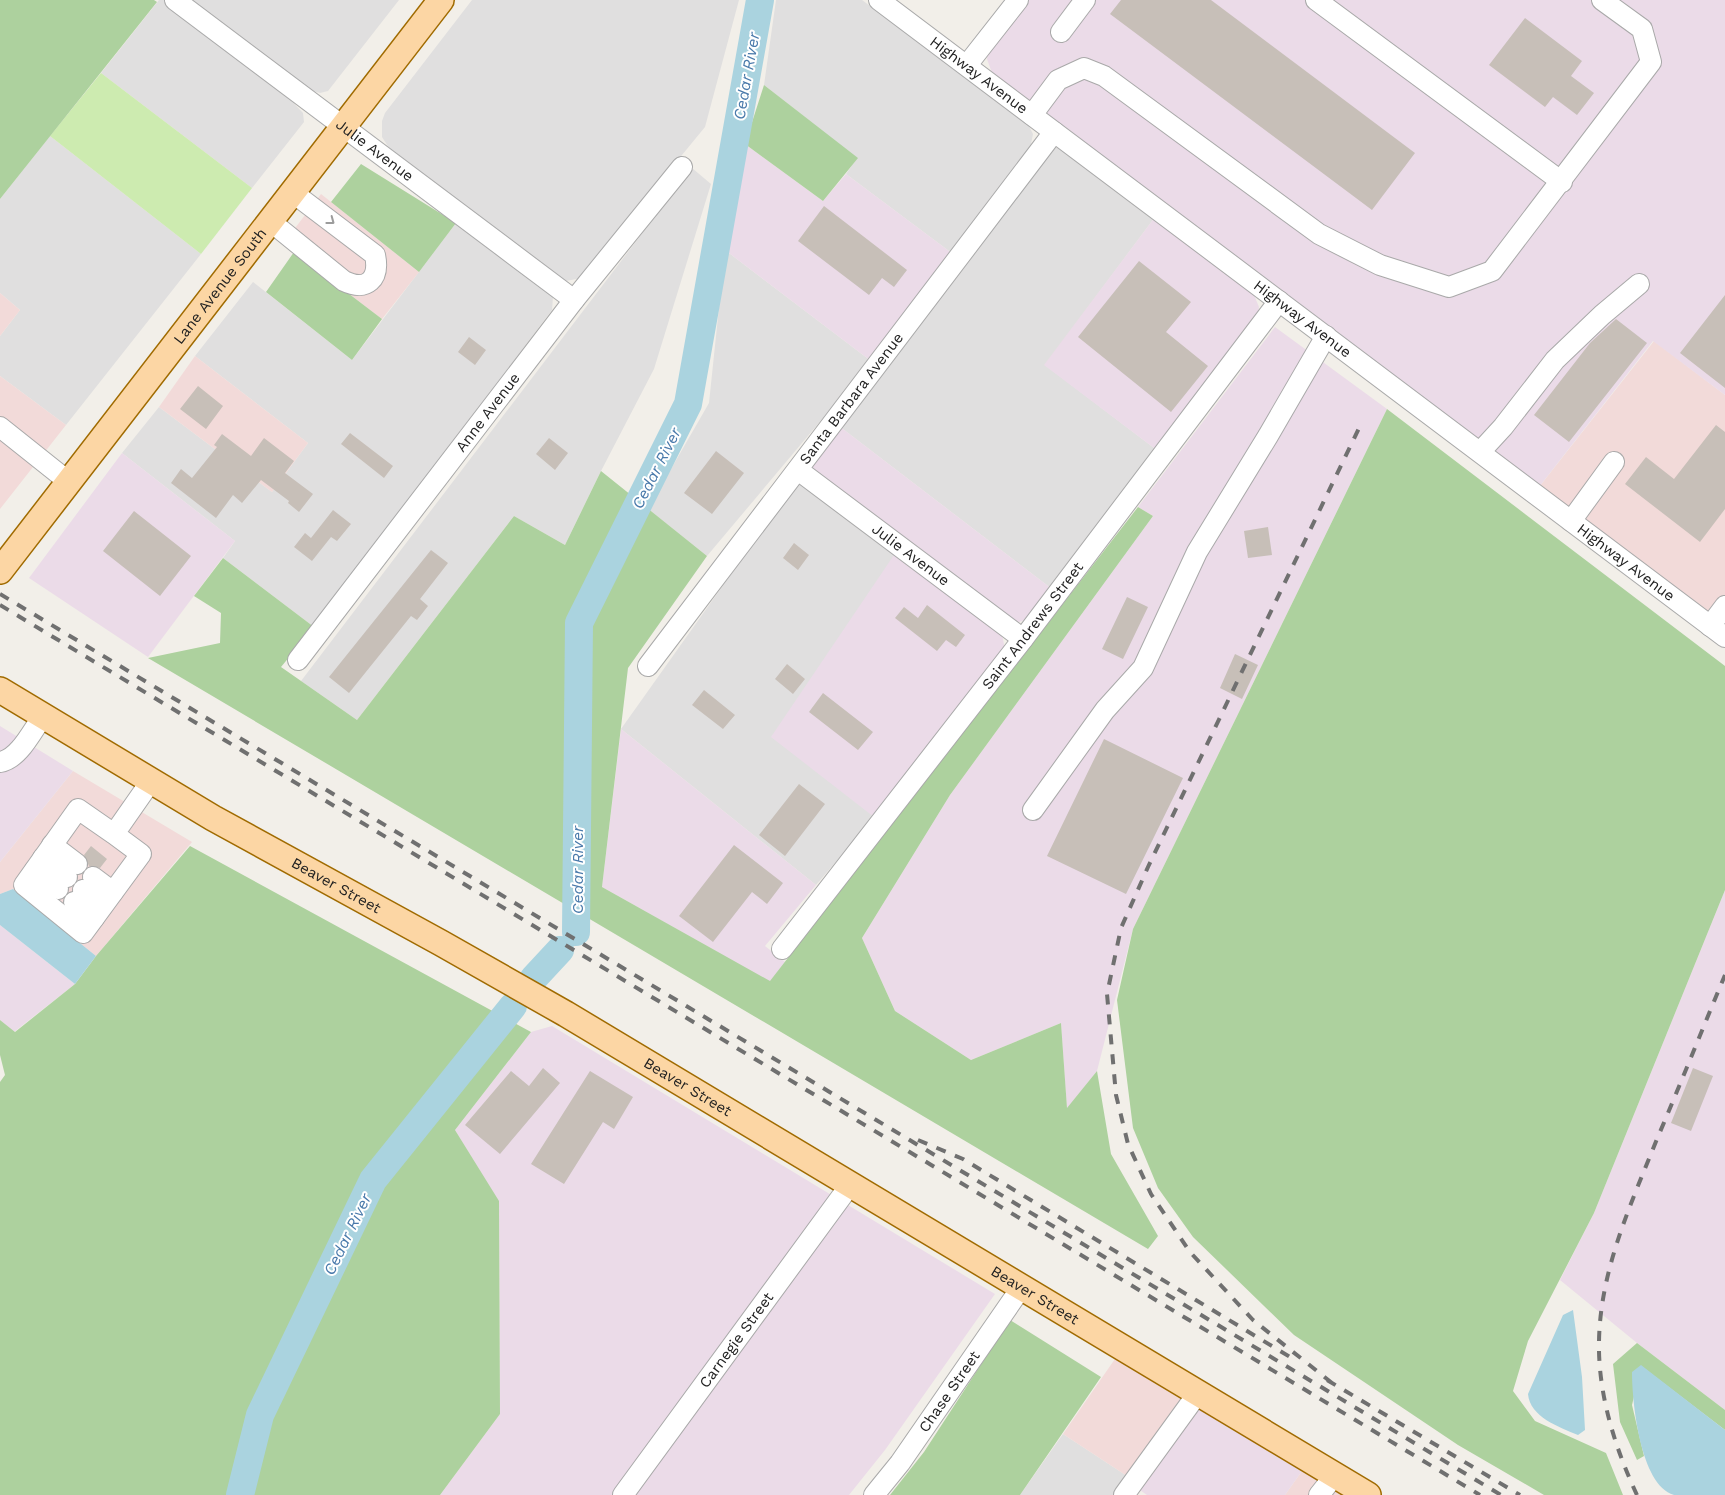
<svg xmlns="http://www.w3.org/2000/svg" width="1725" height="1495" font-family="'Work Sans',sans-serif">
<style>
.residential{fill:#e0dfdf}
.commercial{fill:#f2dad9}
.industrial{fill:#ebdbe8}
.grass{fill:#cdebb0}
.forest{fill:#add19e}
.water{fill:#aad3df}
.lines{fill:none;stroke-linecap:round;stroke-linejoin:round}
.river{stroke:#aad3df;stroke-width:28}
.building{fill:#c7bfb8}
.minor-casing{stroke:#a9a9a9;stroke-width:22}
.major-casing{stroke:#a06b00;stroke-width:28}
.minor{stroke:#fff;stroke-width:20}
.major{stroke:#fcd6a4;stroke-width:25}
.rail{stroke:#707070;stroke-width:4;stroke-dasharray:10 10;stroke-linecap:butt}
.oneway{stroke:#9c9c9c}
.labels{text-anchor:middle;stroke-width:4;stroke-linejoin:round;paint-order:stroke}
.street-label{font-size:15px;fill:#222;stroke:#fff}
.water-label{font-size:16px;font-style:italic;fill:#4a7aab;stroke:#fff}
</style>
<rect width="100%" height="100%" fill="#f2efe9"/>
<path class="residential" d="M 159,0 L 164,0 L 285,94 L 303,113 L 304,122 L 252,188 L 101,73 Z
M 187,0 L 399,0 L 328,91 L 320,93 L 309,90 Z
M 472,0 L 739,0 L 705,127 L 581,278 L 566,281 L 414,172 L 393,154 L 382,137 L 382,121 L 385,113 Z
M 776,0 L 862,0 L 1026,120 L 1033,134 L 1030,149 L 953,254 L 846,174 L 857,158 L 764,85 Z
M 50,136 L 201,254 L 66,425 L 0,376 L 0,336 L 20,310 L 0,293 L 0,199 Z
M 1058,147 L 1155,217 L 1045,365 L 1158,451 L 1052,589 L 839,426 L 1048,152 Z
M 692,168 L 711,184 L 654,369 L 601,471 L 565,545 L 514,516 L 357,720 L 301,681 Z
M 456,223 L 553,297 L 552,310 L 314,627 L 223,558 L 235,541 L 122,453 L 159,407 L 272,492 L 308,443 L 195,356 L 253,282 L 352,360 Z
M 725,250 L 871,361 L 707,556 L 648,509 L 709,403 Z
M 798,480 L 896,552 L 874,817 L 816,885 L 621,729 Z
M 1063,1434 L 1127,1476 L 1113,1495 L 1020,1495 Z"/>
<path class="commercial" d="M 321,194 L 419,272 L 382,319 L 283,244 Z
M 0,293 L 20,310 L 0,336 Z
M 1654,341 L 1725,395 L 1725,628 L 1539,487 Z
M 195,356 L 308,443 L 272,492 L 159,407 Z
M 0,376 L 66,425 L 0,509 Z
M 73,771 L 192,842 L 96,956 L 13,889 L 0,894 L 0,862 Z
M 1117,1356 L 1185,1398 L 1127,1476 L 1063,1434 Z
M 1302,1471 L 1342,1495 L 1285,1495 Z"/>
<path class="industrial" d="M 1026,0 L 1725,0 L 1725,395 L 1653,341 L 1539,487 L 992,73 L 987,59 L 988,48 Z
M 745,144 L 823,201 L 846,174 L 953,254 L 871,361 L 725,250 Z
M 1155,217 L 1252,290 L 1259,307 L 1257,319 L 1158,451 L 1044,365 Z
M 1275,327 L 1387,409 L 1133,929 L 1097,1071 L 1067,1109 L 1061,1023 L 971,1060 L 895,1011 L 862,938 L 950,795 L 1153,516 L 1138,507 Z
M 839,426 L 1052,589 L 1028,619 L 1019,622 L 1007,620 L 816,477 L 811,463 Z
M 122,453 L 235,541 L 148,657 L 29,578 Z
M 896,552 L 1002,634 L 1005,650 L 874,817 L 771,737 Z
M 0,726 L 73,771 L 0,862 Z
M 621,729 L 816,885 L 765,946 L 785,962 L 770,982 L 602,887 Z
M 1725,890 L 1725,1410 L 1637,1343 L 1560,1280 L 1594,1213 Z
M 0,925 L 75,984 L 14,1032 L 0,1020 Z
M 552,1026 L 995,1294 L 885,1450 L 849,1495 L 440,1495 L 500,1414 L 499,1202 L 455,1130 L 531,1032 Z
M 1202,1408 L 1302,1471 L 1285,1495 L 1147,1495 L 1137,1488 L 1190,1412 Z"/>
<path class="grass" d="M 101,73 L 252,188 L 201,254 L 50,136 Z"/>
<path class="forest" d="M 0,0 L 154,0 L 157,2 L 0,199 Z
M 764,85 L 858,158 L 823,201 L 745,144 Z
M 361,164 L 456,223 L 419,272 L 331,202 Z
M 294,252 L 382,319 L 352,360 L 266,292 Z
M 1387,409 L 1725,666 L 1725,890 L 1594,1213 L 1528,1341 L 1513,1391 L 1535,1421 L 1606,1453 L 1623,1495 L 1544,1495 L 1458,1445 L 1294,1335 L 1193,1237 L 1158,1188 L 1133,1128 L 1117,1000 L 1133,929 Z
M 601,471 L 707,556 L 628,668 L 602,887 L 770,981 L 1138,507 L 1153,516 L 950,795 L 862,938 L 895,1011 L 971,1060 L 1061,1023 L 1067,1108 L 1097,1071 L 1111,1154 L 1158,1236 L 1148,1249 L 148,658 L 220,643 L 221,613 L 194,596 L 223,558 L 314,627 L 281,667 L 357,720 L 514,516 L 565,545 Z
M 190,846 L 531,1032 L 455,1130 L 499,1201 L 500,1414 L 440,1495 L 0,1495 L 0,1082 L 5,1075 L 0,1055 L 0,1020 L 15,1032 L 75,984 L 96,956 Z
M 1010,1320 L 1101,1377 L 1020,1495 L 890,1495 L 924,1452 Z
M 1637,1343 L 1725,1410 L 1725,1430 L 1641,1366 L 1632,1405 L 1644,1456 L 1637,1460 L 1620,1422 L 1613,1364 Z"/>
<path class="water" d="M 13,889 L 96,956 L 75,984 L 0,925 L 0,894 Z
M 1573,1310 L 1582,1377 L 1585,1430 L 1578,1435 C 1559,1427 1530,1417 1528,1394 L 1563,1315 Z
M 1641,1365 L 1725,1430 L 1725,1495 C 1711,1495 1687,1495 1674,1495 C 1640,1485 1632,1401 1632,1372 Z"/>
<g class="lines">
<path class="river" d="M 576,932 L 579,623 L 688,404 L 760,0
M 534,978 L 560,950
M 240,1495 L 260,1415 L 373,1180 L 513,1006"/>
</g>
<path class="building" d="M 1121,0 L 1211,0 L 1415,153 L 1372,210 L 1110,14 Z
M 1525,18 L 1582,61 L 1571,76 L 1594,93 L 1577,115 L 1553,97 L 1545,107 L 1489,65 Z
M 824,206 L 907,270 L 894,287 L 882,278 L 869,295 L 798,241 Z
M 1139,261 L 1191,302 L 1166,332 L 1208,366 L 1171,412 L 1078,337 Z
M 1725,295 L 1725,388 L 1680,353 Z
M 1616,319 L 1647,343 L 1569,442 L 1534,415 L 1590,343 Z
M 469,337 L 486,350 L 475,365 L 458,352 Z
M 198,386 L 223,406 L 206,429 L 180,409 Z
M 1716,425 L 1725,432 L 1725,509 L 1700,542 L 1625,484 L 1646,457 L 1674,479 Z
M 350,433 L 393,466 L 384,478 L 341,444 Z
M 222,434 L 251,456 L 264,438 L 294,461 L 285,473 L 313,494 L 299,512 L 288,503 L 289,501 L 261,480 L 242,503 L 233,495 L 216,518 L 171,483 L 181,469 L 192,478 L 217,447 L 214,445 Z
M 549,438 L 568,453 L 555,470 L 536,454 Z
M 716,451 L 744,473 L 712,514 L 684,493 Z
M 333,510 L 351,524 L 337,541 L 331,537 L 312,561 L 294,547 L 305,533 L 311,538 Z
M 134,511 L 191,556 L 160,596 L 103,551 Z
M 1268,527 L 1272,555 L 1248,558 L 1244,531 Z
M 794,543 L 809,555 L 798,570 L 783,558 Z
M 431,550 L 448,563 L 420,599 L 428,606 L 417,620 L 411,616 L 349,693 L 329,677 Z
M 1127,597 L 1148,607 L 1123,659 L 1102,649 Z
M 927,605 L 965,635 L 956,647 L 946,640 L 937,651 L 895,618 L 904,607 L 918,618 Z
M 1235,654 L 1258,665 L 1242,699 L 1220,688 Z
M 787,664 L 805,679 L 793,694 L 775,679 Z
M 704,690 L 735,715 L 723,729 L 692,705 Z
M 823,693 L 873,732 L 858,750 L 809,712 Z
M 1104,739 L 1183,778 L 1126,894 L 1047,856 Z
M 799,784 L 825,804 L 785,856 L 759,835 Z
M 734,845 L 783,883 L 767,904 L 752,892 L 713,942 L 679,916 Z
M 91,846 L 107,859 L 100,868 L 89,866 L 84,855 Z
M 543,1068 L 560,1083 L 500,1154 L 465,1125 L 511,1071 L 529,1086 Z
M 1693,1068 L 1713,1076 L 1691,1131 L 1671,1123 Z
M 590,1071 L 633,1097 L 614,1129 L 603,1122 L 564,1184 L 531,1164 Z"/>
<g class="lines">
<defs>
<g id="minor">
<path id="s1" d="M 175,0 L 574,300"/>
<path id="s2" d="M 879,0 L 1725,637"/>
<path d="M 1316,0 L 1562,182"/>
<path d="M 1061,32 L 1085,0"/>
<path d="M 967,65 L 1018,0"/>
<path d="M 1032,115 L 1058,80 L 1084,68 L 1104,76 L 1319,234 L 1380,265 L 1449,287 L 1492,271 L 1651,62 L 1642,29 L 1602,0"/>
<path d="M 270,221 L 344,281 C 367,292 380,279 375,255 L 292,192"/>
<path d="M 0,427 L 69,482"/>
<path d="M 1480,452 L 1503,427 L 1555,360 L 1602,315 L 1639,284"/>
<path id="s3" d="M 798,470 L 1023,639"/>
<path d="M 1571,521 L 1614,462"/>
<path d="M 1710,626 L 1725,606"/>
<path id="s4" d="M 298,660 L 574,300 L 682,167"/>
<path id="s5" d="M 648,666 L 1054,132"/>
<path d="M 0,762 C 19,759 32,731 43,716"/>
<path d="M 1033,810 L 1105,710 L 1143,668 L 1197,552 L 1268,436 L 1326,336"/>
<path d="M 114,834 L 141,854 L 83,933 L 24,885 L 78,809 L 114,834 L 151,781"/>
<path d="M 52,845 L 77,864"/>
<path d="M 43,858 L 67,877"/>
<path d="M 35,870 L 58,889"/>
<path d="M 93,877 L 113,892"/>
<path d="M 83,890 L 103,905"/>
<path d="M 74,902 L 94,918"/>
<path id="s6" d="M 782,949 L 1023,639 L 1279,301"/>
<path id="s7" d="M 623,1495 L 850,1185"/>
<path id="s8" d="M 874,1495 L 900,1463 L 1021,1288"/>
<path d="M 1124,1495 L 1198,1393"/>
<path d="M 1319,1495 L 1335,1475"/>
</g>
<g id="major">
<path id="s9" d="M 0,571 L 441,0"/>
<path id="s10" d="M 0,690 L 213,818 L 441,943 L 566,1014 L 1368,1495"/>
</g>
</defs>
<use href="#minor" class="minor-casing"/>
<use href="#major" class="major-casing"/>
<use href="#minor" class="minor"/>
<use href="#major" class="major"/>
<path class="rail" d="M 0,594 L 1501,1495
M 0,605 L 1480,1495
M 918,1140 L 963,1159 L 1295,1360
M 1327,1380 L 1520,1495
M 1332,1383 L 1253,1320 L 1190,1252 L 1151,1194 L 1128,1144 L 1116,1095 L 1107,994 L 1121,928 L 1148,867 L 1362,422
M 1637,1495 C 1615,1448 1598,1394 1599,1342 C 1600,1270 1631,1204 1657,1139 C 1680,1085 1702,1030 1725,975"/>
</g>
<defs><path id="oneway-chevron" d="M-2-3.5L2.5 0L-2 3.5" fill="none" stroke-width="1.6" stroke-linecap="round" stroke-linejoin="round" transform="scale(1.25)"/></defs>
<use class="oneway" href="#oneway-chevron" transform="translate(331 221) rotate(37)"/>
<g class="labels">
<g class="street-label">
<text dy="5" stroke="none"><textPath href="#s2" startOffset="125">Highway Avenue</textPath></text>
<text dy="5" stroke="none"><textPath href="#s1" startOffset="250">Julie Avenue</textPath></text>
<text dy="5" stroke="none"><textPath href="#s9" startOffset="360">Lane Avenue South</textPath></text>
<text dy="5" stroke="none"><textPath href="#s2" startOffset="530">Highway Avenue</textPath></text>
<text dy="5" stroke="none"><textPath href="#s5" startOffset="336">Santa Barbara Avenue</textPath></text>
<text dy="5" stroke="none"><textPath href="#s4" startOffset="312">Anne Avenue</textPath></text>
<text dy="5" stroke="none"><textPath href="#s3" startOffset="141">Julie Avenue</textPath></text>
<text dy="5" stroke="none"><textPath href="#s2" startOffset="935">Highway Avenue</textPath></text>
<text dy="5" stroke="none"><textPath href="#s6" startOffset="409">Saint Andrews Street</textPath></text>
<text dy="5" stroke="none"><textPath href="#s10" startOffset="389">Beaver Street</textPath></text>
<text dy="5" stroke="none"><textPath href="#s10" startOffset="794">Beaver Street</textPath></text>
<text dy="5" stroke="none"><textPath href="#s10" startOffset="1199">Beaver Street</textPath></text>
<text dy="5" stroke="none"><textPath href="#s7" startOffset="192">Carnegie Street</textPath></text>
<text dy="5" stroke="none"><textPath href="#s8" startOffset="128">Chase Street</textPath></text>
</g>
<g class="water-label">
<text transform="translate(746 76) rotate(-80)" y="6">Cedar River</text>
<text transform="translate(656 468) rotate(-63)" y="6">Cedar River</text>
<text transform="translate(577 870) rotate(-90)" y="6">Cedar River</text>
<text transform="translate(347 1234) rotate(-64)" y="6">Cedar River</text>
</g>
</g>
</svg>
